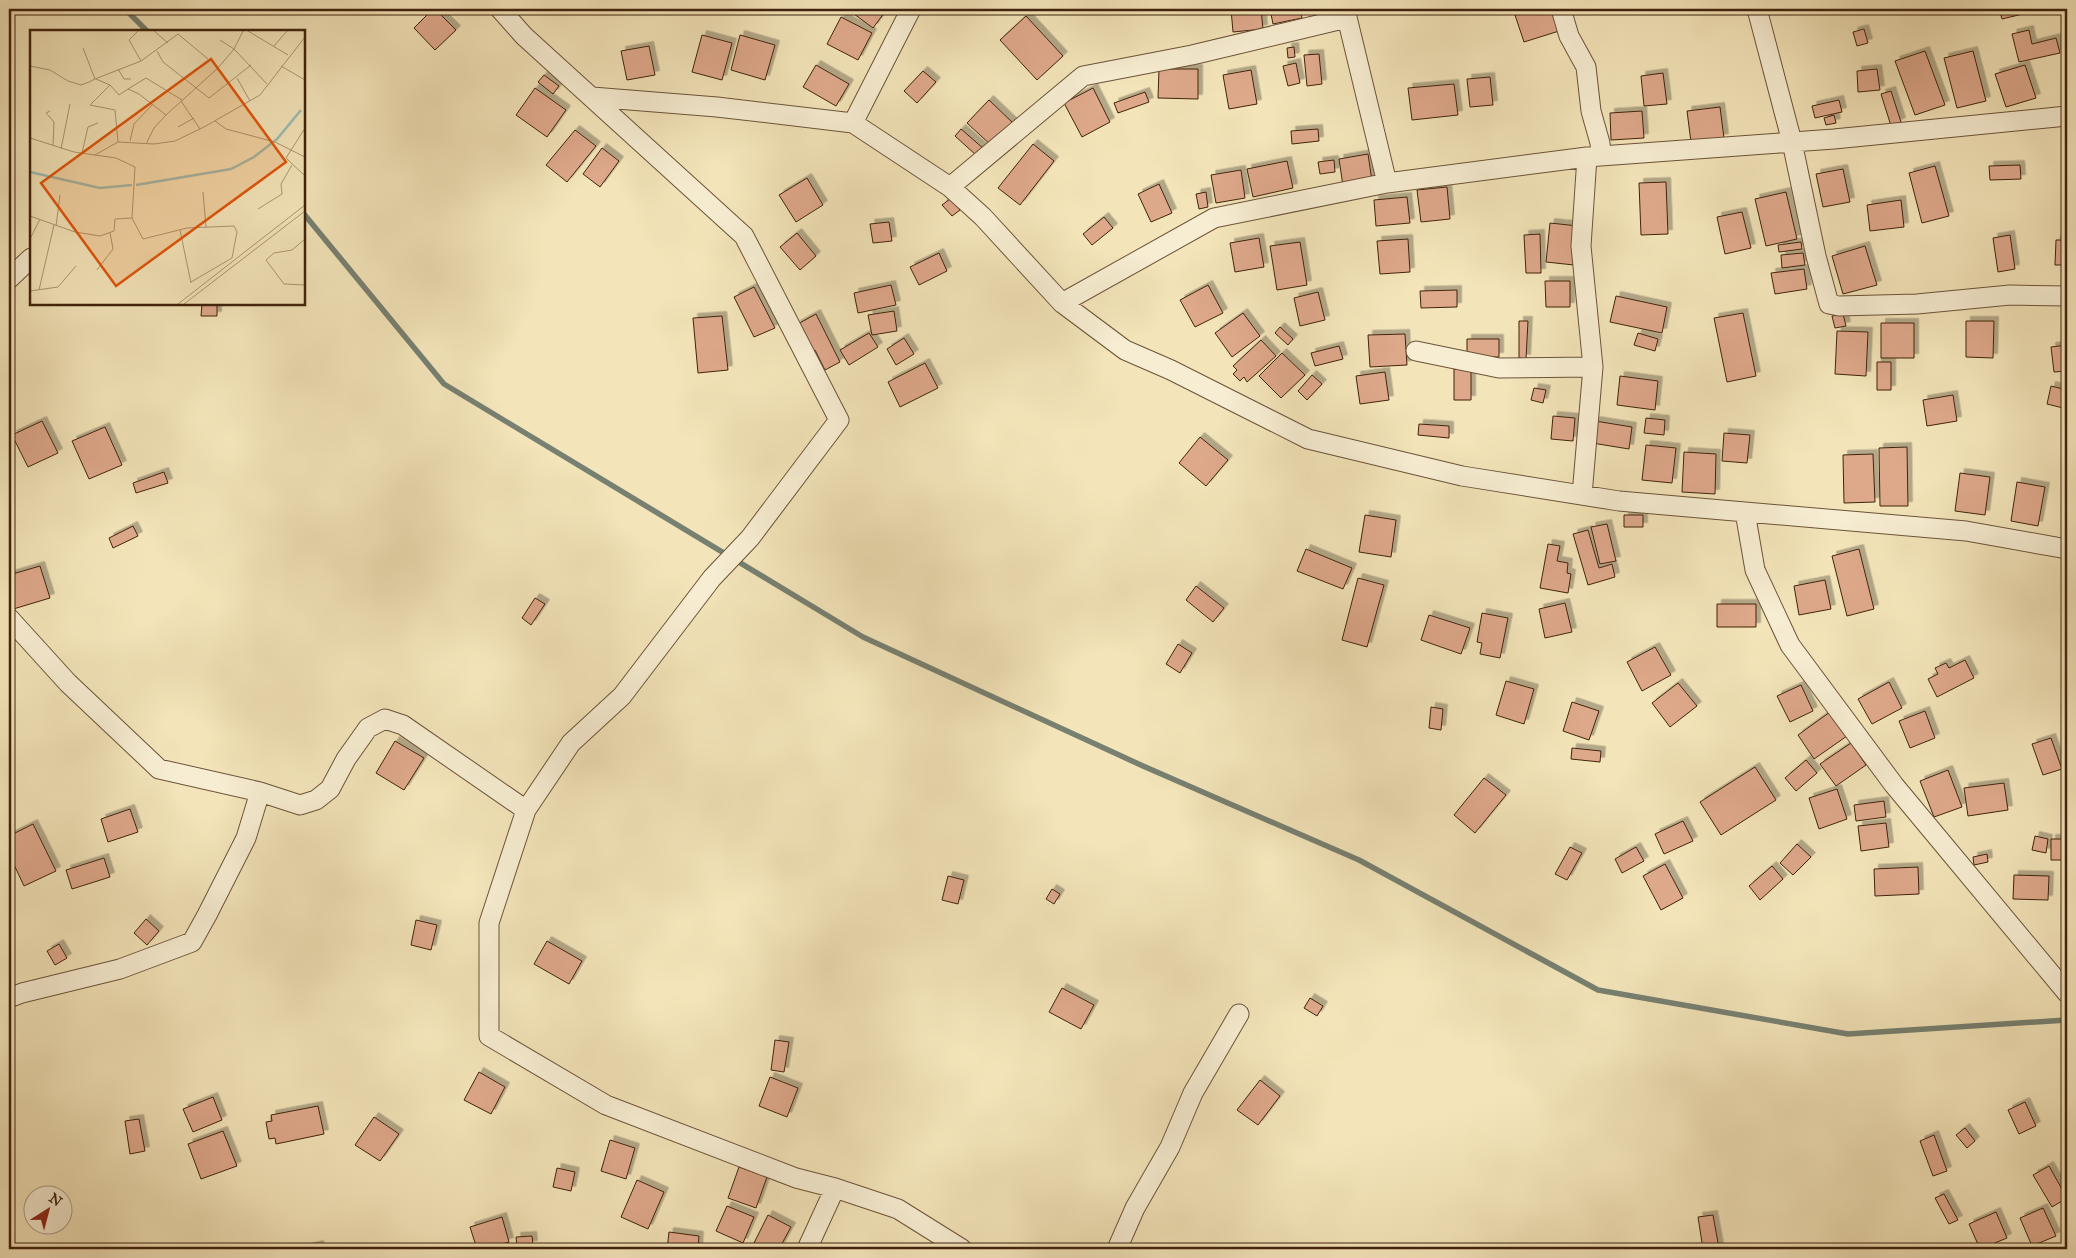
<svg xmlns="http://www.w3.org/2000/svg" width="2076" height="1258" font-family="'IM FELL Great Primer',serif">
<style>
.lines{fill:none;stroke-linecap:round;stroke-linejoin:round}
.stream{stroke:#778071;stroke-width:5.5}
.building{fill:#dea88b;stroke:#40230d;filter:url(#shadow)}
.minor-casing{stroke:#6d5338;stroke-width:21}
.minor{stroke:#f7edd2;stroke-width:19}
.inset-river{fill:none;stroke:#9bbeb3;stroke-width:2.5}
.inset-road{fill:none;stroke:#ab9774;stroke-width:1}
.view{fill:#e0560c;fill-opacity:0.15;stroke:#e0560c;stroke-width:2.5}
.inset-edge{fill:none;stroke:#40230d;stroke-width:2.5}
</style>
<defs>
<filter id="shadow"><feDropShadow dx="4.5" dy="-4.5" stdDeviation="0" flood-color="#0004"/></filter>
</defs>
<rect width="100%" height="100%" fill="#f3e4b9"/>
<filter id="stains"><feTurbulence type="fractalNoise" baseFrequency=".004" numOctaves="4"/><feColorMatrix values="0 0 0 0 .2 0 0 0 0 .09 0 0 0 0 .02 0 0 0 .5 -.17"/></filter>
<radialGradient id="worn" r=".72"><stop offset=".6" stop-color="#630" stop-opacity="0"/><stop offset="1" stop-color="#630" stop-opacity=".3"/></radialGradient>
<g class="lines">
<path class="stream" d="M 125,9 L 147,31
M 304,214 L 444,384 L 863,637 L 1143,766 L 1359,860 L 1598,990 L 1848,1034 L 2067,1020"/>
</g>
<path class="building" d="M 423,9 L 435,9 L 456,30 L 435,50 L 414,28 L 428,14 Z
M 852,9 L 887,9 L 873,28 L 850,11 Z
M 1231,9 L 1261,9 L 1263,29 L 1233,32 Z
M 1270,9 L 1300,9 L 1302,18 L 1273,24 Z
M 1314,9 L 1330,9 L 1331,12 L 1318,18 Z
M 1536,9 L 1552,9 L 1559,31 L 1524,42 L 1515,15 Z
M 1999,9 L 2034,9 L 2035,11 L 2002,19 Z
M 1026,16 L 1063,56 L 1037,80 L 1000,40 Z
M 841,17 L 872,33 L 858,60 L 827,44 Z
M 1864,29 L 1868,43 L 1857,46 L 1853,32 Z
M 2029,30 L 2032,44 L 2056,38 L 2060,53 L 2019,62 L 2012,34 Z
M 702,35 L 732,43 L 722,80 L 692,72 Z
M 740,35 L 775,45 L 765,80 L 731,70 Z
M 649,46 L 655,75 L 627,80 L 621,51 Z
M 1294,47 L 1295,57 L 1288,58 L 1287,48 Z
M 1925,51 L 1945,105 L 1915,115 L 1895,61 Z
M 1973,51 L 1986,101 L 1957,108 L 1944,58 Z
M 1319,54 L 1322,84 L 1307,86 L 1304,55 Z
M 1296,63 L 1300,83 L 1288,86 L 1283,66 Z
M 816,65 L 849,84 L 836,106 L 803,87 Z
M 2025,65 L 2036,98 L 2006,107 L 1995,74 Z
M 1159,69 L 1198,69 L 1198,99 L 1158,98 Z
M 1877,69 L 1880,90 L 1858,92 L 1857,71 Z
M 1251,70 L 1257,104 L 1229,109 L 1223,75 Z
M 923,71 L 936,82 L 917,103 L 904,91 Z
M 1663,73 L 1667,104 L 1644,106 L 1641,76 Z
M 544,75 L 559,86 L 553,94 L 538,82 Z
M 1490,77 L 1493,105 L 1470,107 L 1467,79 Z
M 2067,77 L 2067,103 L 2066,104 L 2062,78 Z
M 1454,84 L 1458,115 L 1412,120 L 1408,88 Z
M 535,88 L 566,110 L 547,137 L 516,115 Z
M 1093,88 L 1110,122 L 1082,137 L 1064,103 Z
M 1891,91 L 1901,122 L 1891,126 L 1881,94 Z
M 1145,92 L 1149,102 L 1118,113 L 1114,103 Z
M 989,100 L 1014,124 L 992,146 L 967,123 Z
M 1839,100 L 1842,112 L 1815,118 L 1812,106 Z
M 1720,107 L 1724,138 L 1691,142 L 1687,111 Z
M 1642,111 L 1644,138 L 1611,140 L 1610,113 Z
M 1834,115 L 1836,123 L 1826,125 L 1824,118 Z
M 961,129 L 984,149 L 977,156 L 955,136 Z
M 1318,129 L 1319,141 L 1292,144 L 1291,131 Z
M 575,130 L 596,146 L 567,182 L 546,165 Z
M 1033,144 L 1054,161 L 1020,205 L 998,188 Z
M 602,148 L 619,161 L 600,187 L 583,174 Z
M 1368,154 L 1372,181 L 1343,186 L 1339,159 Z
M 1334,160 L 1335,172 L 1320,174 L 1318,162 Z
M 1287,161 L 1293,188 L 1253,197 L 1247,169 Z
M 2020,165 L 2021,179 L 1990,180 L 1989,166 Z
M 1935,166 L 1949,216 L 1922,223 L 1909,173 Z
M 1843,169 L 1850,202 L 1823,207 L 1816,174 Z
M 1241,170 L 1245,198 L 1216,203 L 1211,175 Z
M 807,178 L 823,205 L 796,222 L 779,195 Z
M 1666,182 L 1668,234 L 1641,235 L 1639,183 Z
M 1159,184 L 1172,213 L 1151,222 L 1138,194 Z
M 1447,187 L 1450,219 L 1421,222 L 1417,190 Z
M 1206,192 L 1208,207 L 1199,209 L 1196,194 Z
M 1786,192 L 1797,239 L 1766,246 L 1755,199 Z
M 1407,197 L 1410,223 L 1376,226 L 1374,200 Z
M 950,199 L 960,210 L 952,216 L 942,205 Z
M 1901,200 L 1904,227 L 1870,231 L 1867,205 Z
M 1742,212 L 1751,248 L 1725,254 L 1717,217 Z
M 1104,217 L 1113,228 L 1092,245 L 1083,234 Z
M 889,222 L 892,241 L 873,243 L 870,224 Z
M 1550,223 L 1578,226 L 1574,265 L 1546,262 Z
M 797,233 L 816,256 L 800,270 L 780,247 Z
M 1540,234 L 1541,273 L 1526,273 L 1524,235 Z
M 2010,235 L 2015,269 L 1998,272 L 1993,238 Z
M 1259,238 L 1264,267 L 1235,272 L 1230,243 Z
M 1408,239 L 1410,272 L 1380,274 L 1377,241 Z
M 2056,240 L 2067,240 L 2067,265 L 2055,265 Z
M 1300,242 L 1307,285 L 1277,290 L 1270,246 Z
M 1801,242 L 1802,249 L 1779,252 L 1778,245 Z
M 1865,246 L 1877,285 L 1843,294 L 1832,256 Z
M 939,253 L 947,271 L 919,285 L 910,267 Z
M 1803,253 L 1805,265 L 1782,268 L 1781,255 Z
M 1804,269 L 1807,289 L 1775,294 L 1771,273 Z
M 1545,281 L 1570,281 L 1570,307 L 1546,307 Z
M 891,285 L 896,305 L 858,313 L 854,293 Z
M 1208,285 L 1223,313 L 1195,327 L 1180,300 Z
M 754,287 L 775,328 L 754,337 L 734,297 Z
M 1457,290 L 1457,307 L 1421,308 L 1420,291 Z
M 1318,292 L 1325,320 L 1300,326 L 1294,298 Z
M 1616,296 L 1667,307 L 1662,333 L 1610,322 Z
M 202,304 L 217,304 L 217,316 L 201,316 Z
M 894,311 L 897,331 L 872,335 L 868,315 Z
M 1243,313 L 1260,336 L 1232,357 L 1215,333 Z
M 1743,313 L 1756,376 L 1727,382 L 1714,318 Z
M 816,314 L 840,362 L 825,370 L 815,350 L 810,353 L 796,325 Z
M 1843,314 L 1846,326 L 1835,328 L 1832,316 Z
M 722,316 L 728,370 L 698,373 L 693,318 Z
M 1519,321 L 1528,321 L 1526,359 L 1519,358 Z
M 1966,321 L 1994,321 L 1993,358 L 1966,357 Z
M 1881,323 L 1914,323 L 1914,358 L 1881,358 Z
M 1280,327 L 1293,339 L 1288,345 L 1275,333 Z
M 1837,331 L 1868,332 L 1866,376 L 1835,374 Z
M 869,333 L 878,347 L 849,365 L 840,350 Z
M 1638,333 L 1658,339 L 1655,351 L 1634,345 Z
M 1405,334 L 1407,365 L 1370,367 L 1368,335 Z
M 904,338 L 914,354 L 896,365 L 887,349 Z
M 1467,339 L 1499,339 L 1499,357 L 1467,357 Z
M 1261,340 L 1276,356 L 1247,382 L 1244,377 L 1240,381 L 1233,374 L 1237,370 L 1233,366 Z
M 2067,345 L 2067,371 L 2054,372 L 2051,347 Z
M 1339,346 L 1343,359 L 1315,366 L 1311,353 Z
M 1282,353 L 1305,375 L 1281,398 L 1259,376 Z
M 1877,362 L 1891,362 L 1891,390 L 1877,390 Z
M 925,363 L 938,388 L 900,407 L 888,382 Z
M 1454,369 L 1471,369 L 1471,400 L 1454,400 Z
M 1385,372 L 1389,400 L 1360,404 L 1356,376 Z
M 1312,375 L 1322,384 L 1307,400 L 1298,391 Z
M 1620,376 L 1658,381 L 1655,410 L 1617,405 Z
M 2051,386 L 2067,390 L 2067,409 L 2047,404 Z
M 1534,388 L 1546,390 L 1543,403 L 1531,400 Z
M 1953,395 L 1957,421 L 1927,426 L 1923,400 Z
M 1553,416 L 1575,418 L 1573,441 L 1551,439 Z
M 1646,418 L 1665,420 L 1664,435 L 1644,433 Z
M 42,421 L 58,453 L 28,467 L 12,435 Z
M 1595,421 L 1632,427 L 1629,449 L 1592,443 Z
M 1419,424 L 1449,426 L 1449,438 L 1418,435 Z
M 105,427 L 122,465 L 89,479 L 72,441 Z
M 1724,433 L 1750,435 L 1747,463 L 1722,461 Z
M 1200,437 L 1228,460 L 1206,486 L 1179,463 Z
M 1646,445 L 1676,448 L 1672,483 L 1642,480 Z
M 1907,447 L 1908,506 L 1880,506 L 1879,448 Z
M 1684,452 L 1716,454 L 1715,494 L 1682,492 Z
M 1873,454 L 1875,502 L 1844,503 L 1843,455 Z
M 164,472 L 168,483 L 136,493 L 133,483 Z
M 1960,473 L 1990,477 L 1985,515 L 1955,511 Z
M 2017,482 L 2045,487 L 2038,526 L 2011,521 Z
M 1365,515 L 1396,520 L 1391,557 L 1359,552 Z
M 1624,515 L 1643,515 L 1643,527 L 1624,527 Z
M 1607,524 L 1616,561 L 1600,564 L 1591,527 Z
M 133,526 L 138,536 L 113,548 L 109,538 Z
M 1588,530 L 1599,568 L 1612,564 L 1615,577 L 1588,585 L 1573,534 Z
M 1548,544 L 1560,546 L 1557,561 L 1568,563 L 1567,573 L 1571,574 L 1568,593 L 1540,588 Z
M 1306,549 L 1352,568 L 1343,589 L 1297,571 Z
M 1859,549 L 1874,609 L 1847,616 L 1832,556 Z
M 40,566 L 50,598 L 10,610 L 9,575 Z
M 2062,566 L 2067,566 L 2067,577 L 2062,577 Z
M 1358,578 L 1384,585 L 1367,647 L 1342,640 Z
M 1825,580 L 1831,609 L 1799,615 L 1794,586 Z
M 1196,586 L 1224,608 L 1213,622 L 1186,600 Z
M 535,598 L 545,604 L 531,625 L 522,618 Z
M 1565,603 L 1572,632 L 1545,638 L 1539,609 Z
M 1717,604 L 1756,604 L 1756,627 L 1717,627 Z
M 1482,613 L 1508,618 L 1500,658 L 1480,654 L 1482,643 L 1477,642 Z
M 1429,615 L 1470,628 L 1461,654 L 1421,640 Z
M 1178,644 L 1192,653 L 1180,673 L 1166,664 Z
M 1655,647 L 1671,675 L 1642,691 L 1627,662 Z
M 1965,660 L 1974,678 L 1937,697 L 1928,679 L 1938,674 L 1935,668 L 1946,663 L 1949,668 Z
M 1506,681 L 1534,689 L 1524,724 L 1496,715 Z
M 1889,682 L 1902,708 L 1872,724 L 1858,699 Z
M 1678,683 L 1697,706 L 1670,727 L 1652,703 Z
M 1801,685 L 1813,711 L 1790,722 L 1777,696 Z
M 1572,702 L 1599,711 L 1589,740 L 1563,731 Z
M 1431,707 L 1443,709 L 1441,730 L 1429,728 Z
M 1925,711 L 1935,738 L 1910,748 L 1899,721 Z
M 1830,712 L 1847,736 L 1814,759 L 1798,735 Z
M 2051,738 L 2062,769 L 2043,775 L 2032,744 Z
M 395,741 L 424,758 L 404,790 L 376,773 Z
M 1851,743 L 1866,765 L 1836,786 L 1820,764 Z
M 1572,748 L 1601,751 L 1600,762 L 1571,759 Z
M 1806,760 L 1817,773 L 1796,791 L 1785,778 Z
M 1755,767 L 1776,800 L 1721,835 L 1700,802 Z
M 1948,770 L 1962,807 L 1934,817 L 1920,781 Z
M 1484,778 L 1506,795 L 1475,833 L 1454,815 Z
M 2004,783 L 2008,810 L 1968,816 L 1964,788 Z
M 1837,789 L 1847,819 L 1819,829 L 1809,798 Z
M 1884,801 L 1886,817 L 1856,821 L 1854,805 Z
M 130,809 L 138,832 L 108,842 L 101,819 Z
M 1683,821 L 1693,841 L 1664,854 L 1655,834 Z
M 1886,823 L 1889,847 L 1861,851 L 1858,826 Z
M 33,824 L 56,871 L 24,886 L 9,854 L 9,836 Z
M 2035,836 L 2048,839 L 2046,853 L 2032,850 Z
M 2051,839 L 2067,839 L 2067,860 L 2051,860 Z
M 1797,844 L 1811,857 L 1793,875 L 1780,863 Z
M 1570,847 L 1582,853 L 1567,880 L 1555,874 Z
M 1636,847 L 1644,861 L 1622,873 L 1615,859 Z
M 1987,854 L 1988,862 L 1974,865 L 1973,857 Z
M 104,858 L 110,877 L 72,889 L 66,870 Z
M 1665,864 L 1683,898 L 1661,910 L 1643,876 Z
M 1772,866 L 1783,879 L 1760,900 L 1749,886 Z
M 1918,867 L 1919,894 L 1875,896 L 1874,869 Z
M 2014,875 L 2049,876 L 2048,900 L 2013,899 Z
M 948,876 L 964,880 L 958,904 L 942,900 Z
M 1052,889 L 1060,894 L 1054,904 L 1046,899 Z
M 146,919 L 159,931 L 147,945 L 134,933 Z
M 416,920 L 437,925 L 431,950 L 411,945 Z
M 547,941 L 582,961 L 569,984 L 534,964 Z
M 59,944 L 67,958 L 55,965 L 47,951 Z
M 1062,988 L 1094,1005 L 1081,1029 L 1049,1012 Z
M 1310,998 L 1323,1006 L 1317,1016 L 1304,1008 Z
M 775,1040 L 789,1042 L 784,1072 L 771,1070 Z
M 479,1072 L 505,1087 L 491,1114 L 464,1100 Z
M 770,1077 L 798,1088 L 787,1117 L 759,1106 Z
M 1260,1080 L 1280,1096 L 1258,1125 L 1237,1110 Z
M 213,1097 L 222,1120 L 193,1132 L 183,1109 Z
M 2025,1102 L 2036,1126 L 2019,1134 L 2008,1110 Z
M 318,1106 L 324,1134 L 276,1144 L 275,1138 L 269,1139 L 266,1122 L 272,1121 L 271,1115 Z
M 374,1117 L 399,1134 L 380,1161 L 355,1145 Z
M 139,1119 L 145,1151 L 130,1154 L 125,1121 Z
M 1965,1128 L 1975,1141 L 1967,1148 L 1956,1135 Z
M 223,1131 L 237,1166 L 201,1179 L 188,1144 Z
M 1934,1135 L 1947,1171 L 1933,1176 L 1920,1141 Z
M 610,1140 L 635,1148 L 626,1179 L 601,1171 Z
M 2049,1166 L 2067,1198 L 2052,1207 L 2033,1175 Z
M 739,1167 L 767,1177 L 756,1208 L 728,1198 Z
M 557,1168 L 575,1172 L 571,1191 L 553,1187 Z
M 637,1180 L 664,1192 L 648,1229 L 621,1217 Z
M 1944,1194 L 1958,1220 L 1949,1224 L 1935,1198 Z
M 727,1206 L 754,1217 L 743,1243 L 716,1231 Z
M 2043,1208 L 2056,1236 L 2032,1246 L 2020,1218 Z
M 1996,1212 L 2007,1238 L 1980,1249 L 1969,1224 Z
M 768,1215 L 791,1227 L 779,1249 L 757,1249 L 752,1247 Z
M 1713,1215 L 1719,1248 L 1703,1249 L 1698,1217 Z
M 502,1217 L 509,1242 L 485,1249 L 477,1249 L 470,1227 Z
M 669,1232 L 699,1236 L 698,1249 L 667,1249 Z
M 532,1236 L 533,1245 L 517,1246 L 516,1237 Z
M 319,1245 L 320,1249 L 302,1249 Z"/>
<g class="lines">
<defs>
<path id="minor" d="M 500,9 L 524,36 L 744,236 L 839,420 L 750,538 L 712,578 L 622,696 L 571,743 L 526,810
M 1345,9 L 1387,183
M 1561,9 L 1569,36 L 1586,67 L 1591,111 L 1600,143 L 1601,156
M 1757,9 L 1792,142 L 1816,256 L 1829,304 L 1839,306 L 1917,304 L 2010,295 L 2067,296
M 592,97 L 717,107 L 853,123 L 950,187 L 983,217 L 1062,303 L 1125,350 L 1171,370 L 1308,439 L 1462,476 L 1619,501 L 1966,531 L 2067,549
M 853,123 L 911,9
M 950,187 L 1083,76 L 1192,55 L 1347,18
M 9,279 L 31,258
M 1062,303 L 1214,218 L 1387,183 L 1587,157 L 1834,139 L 2067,116
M 1416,351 L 1499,368 L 1593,367
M 1582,495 L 1593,367 L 1581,246 L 1587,157
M 1745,512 L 1755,570 L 1790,645 L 1894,785 L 2067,993
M 9,618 L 68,683 L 159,769 L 260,792 L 300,805 L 316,800 L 330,789 L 346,759 L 368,728 L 385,719 L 403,725 L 526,810 L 489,923 L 489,1036 L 606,1105 L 796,1178 L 835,1188 L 898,1209 L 962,1249
M 9,998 L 22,993 L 120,969 L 192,942 L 207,915 L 246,838 L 260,792
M 807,1249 L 835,1188
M 1117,1249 L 1135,1208 L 1170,1147 L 1193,1093 L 1239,1014"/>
</defs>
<use href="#minor" class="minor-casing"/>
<use href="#minor" class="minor"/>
</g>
<g transform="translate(30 30)">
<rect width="275" height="275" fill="#f3e4b9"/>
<path class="inset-river" d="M 0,142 L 70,158 L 102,155M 106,155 L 201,139 L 224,127 L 247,109 L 271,80"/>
<path class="inset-road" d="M 108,1 L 99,10 L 111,31M 124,1 L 138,13M 218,1 L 258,25M 190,10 L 204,19 L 213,1M 244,16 L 257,1M 127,21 L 133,32 L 179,68 L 221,35M 0,36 L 20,40 L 38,51 L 51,55 L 59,52 L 65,49 L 53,18M 251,36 L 275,50M 88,39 L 94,49 L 101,49M 207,48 L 220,71M 65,49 L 111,31 L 148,4 L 178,29M 66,49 L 80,55 L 89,65 L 98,59 L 109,64 L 136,85M 80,55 L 60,75 L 85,80 L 88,112M 98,59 L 116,48 L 152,70M 151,71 L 170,99M 20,81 L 16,83 L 24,92 L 23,116M 185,91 L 196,99 L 245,112 L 275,127M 148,97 L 164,88M 275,98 L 256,128 L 275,146M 0,108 L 44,122 L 86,128 L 105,137 L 102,188M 100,111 L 104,94 L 123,74M 116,114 L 124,98 L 136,85 L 188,38 L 204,19 L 237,54M 31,119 L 40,74M 52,123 L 58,97 L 68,93M 65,125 L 88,112 L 124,114 L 145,111 L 174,97 L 230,65 L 275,7M 173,162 L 176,197M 228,179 L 252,164 L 251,154 L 262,135M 0,186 L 45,202 L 70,206 L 84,201 L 85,189 L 102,188 L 113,209 L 157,198 L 204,196 L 207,202 L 202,228 L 161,252M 26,196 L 30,165M 150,200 L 161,253M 0,209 L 10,189M 275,209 L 262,220 L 244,223 L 236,230 L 254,254 L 275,255M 67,240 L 83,219 L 80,202M 9,260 L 24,195M 0,261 L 28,257 L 46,236M 148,274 L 275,175M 154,274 L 275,181"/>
<path class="view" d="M 181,29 L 256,132 L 86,256 L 11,153 Z"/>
<rect width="275" height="275" class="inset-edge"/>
</g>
<rect width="2076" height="1258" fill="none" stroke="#f3e4b9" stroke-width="30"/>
<rect x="10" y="10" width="2056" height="1238" fill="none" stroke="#40230d" stroke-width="2.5"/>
<rect x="15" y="15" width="2046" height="1228" fill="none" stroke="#40230d"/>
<g transform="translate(48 1210) rotate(36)"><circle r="24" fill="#f7edd2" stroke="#ae9c83"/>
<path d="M0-4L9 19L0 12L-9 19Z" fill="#8f2418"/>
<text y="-8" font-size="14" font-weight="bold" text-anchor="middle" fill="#40230d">N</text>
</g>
<rect width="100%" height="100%" filter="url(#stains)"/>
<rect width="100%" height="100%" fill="url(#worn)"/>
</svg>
